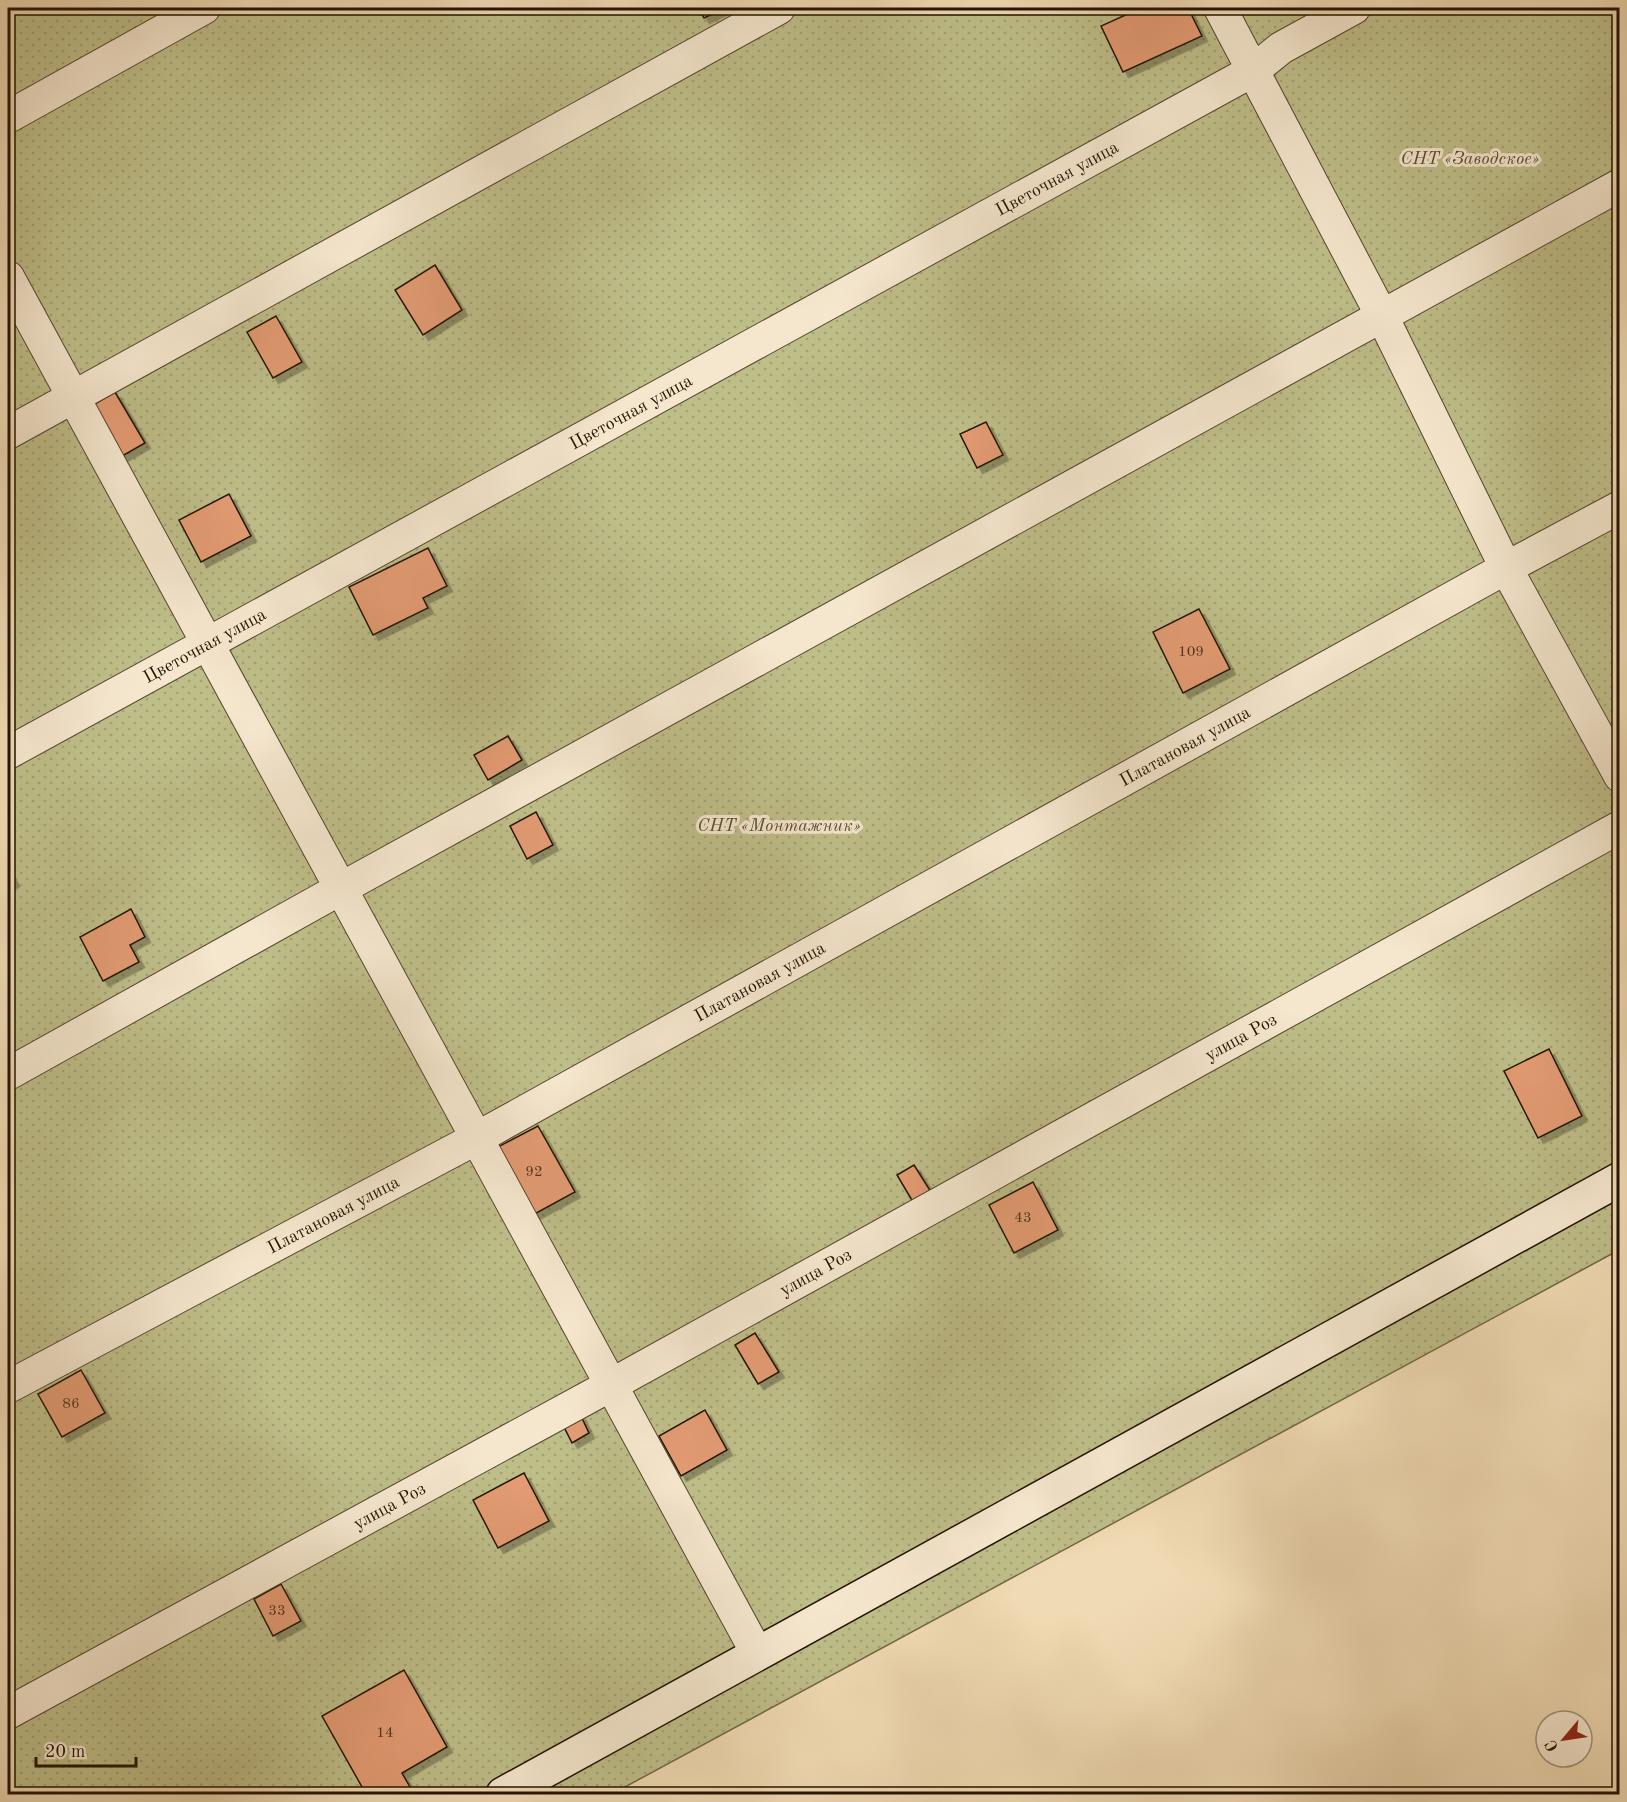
<svg xmlns="http://www.w3.org/2000/svg" width="1627" height="1802" font-family="'Old Standard TT',serif">
<style>
.grass{fill:url(#grass-dots);stroke:#706845;stroke-width:1.5}
.building{fill:#e39b73;stroke:#231301;stroke-width:1.5;filter:url(#shadow)}
.lines{fill:none;stroke-linecap:round;stroke-linejoin:round}
.street-casing{stroke:#56452e;stroke-width:34}
.secondary-casing{stroke:#231301;stroke-width:36}
.street{stroke:#f5e7ce;stroke-width:32}
.secondary{stroke:#f5e7ce;stroke-width:33}
.labels{text-anchor:middle;stroke-width:6;stroke-linejoin:round;paint-order:stroke}
.number-label{font-size:15px;fill:#53351e}
.park-label{font-size:18px;font-style:italic;fill:#594f31;stroke:#f5e7ce}
.street-label{font-size:18px;fill:#231301;stroke:#f5e7ce}
</style>
<defs>
<pattern id="grass-dots" width="8" height="8" patternUnits="userSpaceOnUse" patternTransform="scale(1.5)"><rect width="8" height="8" fill="#bebe89"/><path d="M2 2h.1M6 6h.1" fill="none" stroke="#a3a274" stroke-width="1.8" stroke-linecap="round"/></pattern>
<filter id="shadow"><feDropShadow dx="5.5" dy="5.5" stdDeviation="0" flood-color="#0004"/></filter>
</defs>
<rect width="100%" height="100%" fill="#f0dab3"/>
<filter id="stains"><feTurbulence type="fractalNoise" baseFrequency=".00333" numOctaves="4"/><feColorMatrix values="0 0 0 0 .2 0 0 0 0 .09 0 0 0 0 .02 0 0 0 .5 -.17"/></filter>
<radialGradient id="worn" r=".72"><stop offset=".6" stop-color="#630" stop-opacity="0"/><stop offset="1" stop-color="#630" stop-opacity=".3"/></radialGradient>
<path class="grass" d="M 8,8 L 1619,8 L 1619,1250 L 612,1794 L 8,1794 Z"/>
<path class="building" d="M 698,8 L 725,8 L 704,18 Z
M 1141,8 L 1188,8 L 1202,36 L 1123,72 L 1101,26 Z
M 435,265 L 462,310 L 423,335 L 395,290 Z
M 276,316 L 302,362 L 273,378 L 247,332 Z
M 115,392 L 145,443 L 117,459 L 88,408 Z
M 986,422 L 1003,455 L 977,468 L 960,434 Z
M 229,494 L 251,536 L 201,562 L 179,520 Z
M 428,548 L 447,586 L 423,598 L 428,608 L 373,635 L 349,587 Z
M 1199,609 L 1230,669 L 1183,693 L 1153,632 Z
M 508,736 L 522,760 L 488,780 L 474,755 Z
M 536,812 L 553,845 L 527,859 L 510,826 Z
M 8,869 L 14,881 L 8,885 Z
M 131,909 L 145,937 L 130,945 L 139,962 L 103,981 L 80,937 Z
M 1549,1049 L 1582,1116 L 1538,1138 L 1504,1071 Z
M 538,1126 L 575,1192 L 529,1217 L 492,1150 Z
M 914,1165 L 931,1192 L 913,1202 L 897,1175 Z
M 1033,1182 L 1058,1230 L 1014,1253 L 989,1205 Z
M 755,1333 L 779,1372 L 758,1384 L 735,1345 Z
M 81,1370 L 105,1413 L 62,1437 L 38,1394 Z
M 705,1410 L 727,1450 L 681,1476 L 659,1436 Z
M 580,1414 L 589,1433 L 572,1443 L 562,1423 Z
M 524,1473 L 549,1521 L 498,1548 L 473,1500 Z
M 281,1584 L 301,1621 L 273,1636 L 254,1599 Z
M 404,1670 L 447,1747 L 402,1773 L 414,1794 L 366,1794 L 322,1716 Z"/>
<g class="lines">
<defs>
<g id="street">
<path d="M 1220,8 L 1382,316 L 1506,568 L 1620,776"/>
<path d="M 8,117 L 204,8"/>
<path d="M 8,277 L 757,1653"/>
<path d="M 8,433 L 779,8"/>
<path id="s1" d="M 8,753 L 1254,70 L 1281,48 L 1354,8"/>
<path d="M 8,1074 L 340,889 L 1620,185"/>
<path id="s2" d="M 8,1387 L 477,1138 L 1506,568 L 1620,507"/>
<path id="s3" d="M 8,1713 L 611,1385 L 1620,827"/>
</g>
<path id="secondary" d="M 503,1794 L 1620,1179"/>
</defs>
<use href="#street" class="street-casing"/>
<use href="#secondary" class="secondary-casing"/>
<use href="#street" class="street"/>
<use href="#secondary" class="secondary"/>
</g>
<g class="labels">
<g class="number-label">
<text x="1191" y="656">109</text>
<text x="534" y="1176">92</text>
<text x="1023" y="1222">43</text>
<text x="71" y="1408">86</text>
<text x="277" y="1615">33</text>
<text x="385" y="1737">14</text>
</g>
<g class="park-label">
<text x="1470" y="164">СНТ «Заводское»</text>
<text x="779" y="831">СНТ «Монтажник»</text>
</g>
<g class="street-label">
<text dy="6" stroke="none"><textPath href="#s1" startOffset="1196">Цветочная улица</textPath></text>
<text dy="6" stroke="none"><textPath href="#s1" startOffset="710">Цветочная улица</textPath></text>
<text dy="6" stroke="none"><textPath href="#s1" startOffset="224">Цветочная улица</textPath></text>
<text dy="6" stroke="none"><textPath href="#s2" startOffset="1340">Платановая улица</textPath></text>
<text dy="6" stroke="none"><textPath href="#s2" startOffset="854">Платановая улица</textPath></text>
<text dy="6" stroke="none"><textPath href="#s3" startOffset="1406">улица Роз</textPath></text>
<text dy="6" stroke="none"><textPath href="#s2" startOffset="368">Платановая улица</textPath></text>
<text dy="6" stroke="none"><textPath href="#s3" startOffset="920">улица Роз</textPath></text>
<text dy="6" stroke="none"><textPath href="#s3" startOffset="434">улица Роз</textPath></text>
</g>
</g>
<rect width="1627" height="1802" fill="none" stroke="#f0dab3" stroke-width="30"/>
<rect x="9" y="9" width="1609" height="1784" fill="none" stroke="#231301" stroke-width="3"/>
<rect x="15" y="15" width="1597" height="1772" fill="none" stroke="#231301" stroke-width="1.5"/>
<g transform="translate(1564 1739) rotate(241)"><circle r="28" fill="#f5e7ce" stroke="#a1927c" stroke-width="1.5"/>
<path d="M0-4.5L10 22L0 15L-10 22Z" fill="#8f2418"/>
<text y="-9" font-size="16" font-weight="bold" text-anchor="middle" fill="#231301">С</text>
</g>
<path d="M36 1757v9h100v-9" fill="none" stroke="#231301" stroke-width="3"/>
<text x="45" y="1757" font-size="18" fill="#231301" stroke="#f5e7ce" stroke-width="4.5" paint-order="stroke">20 m</text>
<rect width="100%" height="100%" filter="url(#stains)"/>
<rect width="100%" height="100%" fill="url(#worn)"/>
</svg>
